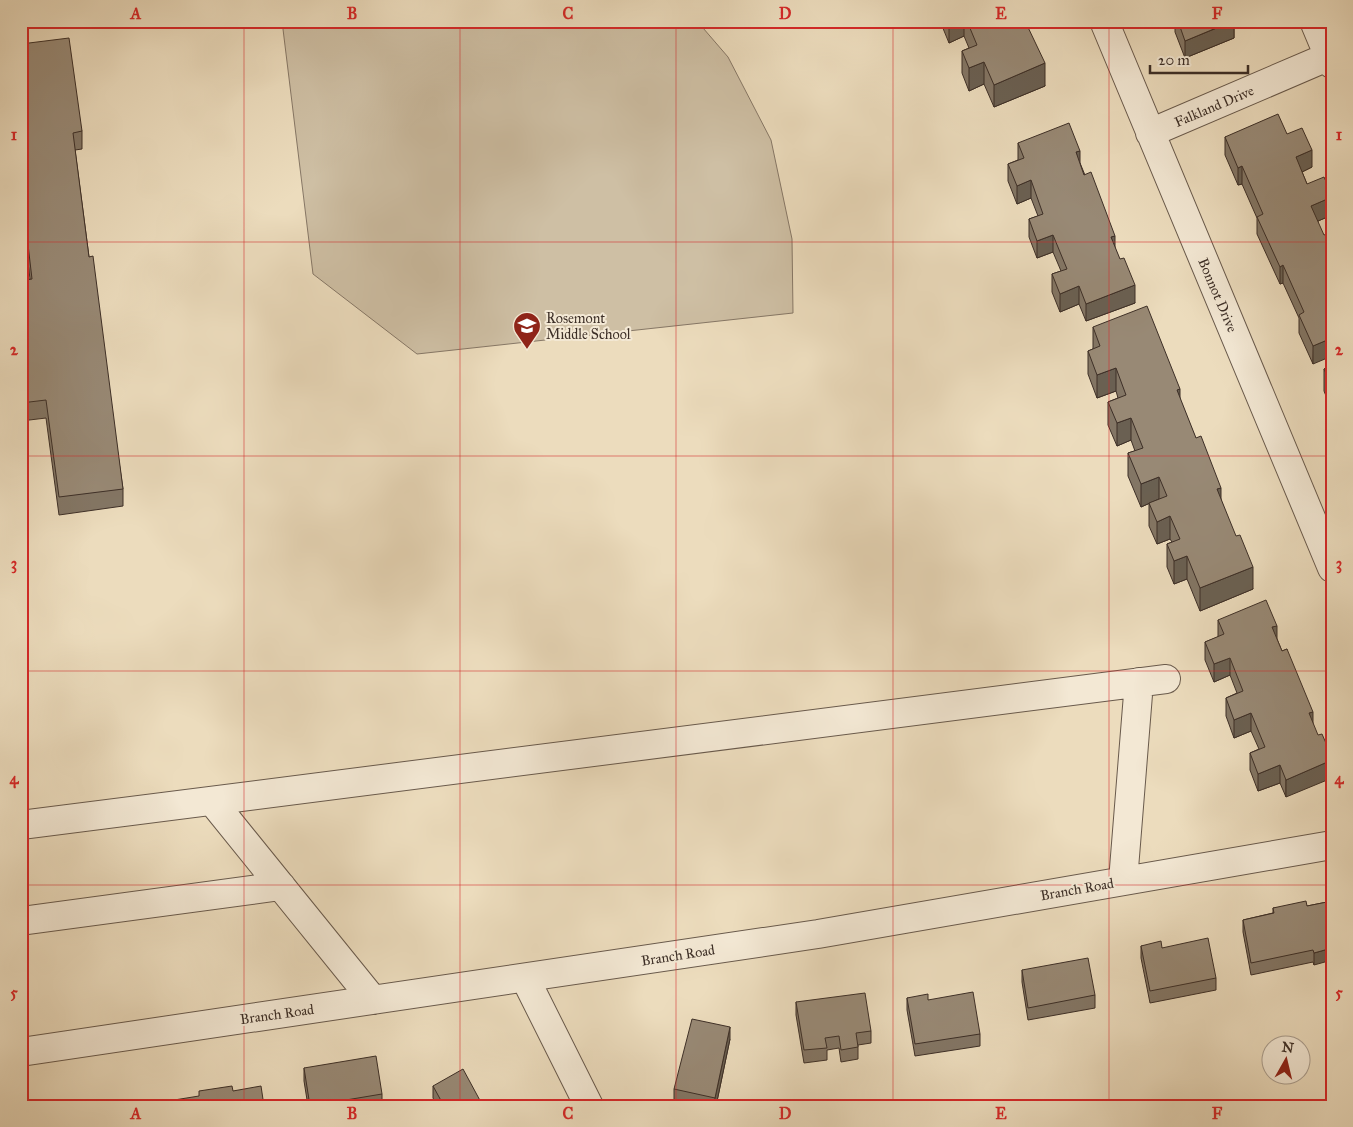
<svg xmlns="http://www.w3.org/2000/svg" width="1353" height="1127" font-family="'IM FELL Great Primer',serif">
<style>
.green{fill:#cebfa4;stroke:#867766}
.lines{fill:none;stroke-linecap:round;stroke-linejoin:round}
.minor-casing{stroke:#695a4c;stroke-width:30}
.minor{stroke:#f3e8d4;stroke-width:28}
.wall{fill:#837665;stroke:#3d2f27}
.shaded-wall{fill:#6a6052;stroke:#3d2f27}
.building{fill:#988975;stroke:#3d2f27}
.grid{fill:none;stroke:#d62828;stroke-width:1;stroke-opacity:0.55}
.labels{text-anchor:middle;stroke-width:4;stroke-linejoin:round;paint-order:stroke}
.street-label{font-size:14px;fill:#3d2f27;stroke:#f3e8d4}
.poi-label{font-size:14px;fill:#3d2f27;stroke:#f3e8d4;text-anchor:start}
.neatline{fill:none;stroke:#d62828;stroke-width:2}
.grid-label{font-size:16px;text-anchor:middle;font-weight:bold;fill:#d62828}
</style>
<rect width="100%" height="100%" fill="#ecdcbd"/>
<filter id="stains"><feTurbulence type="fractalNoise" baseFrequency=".004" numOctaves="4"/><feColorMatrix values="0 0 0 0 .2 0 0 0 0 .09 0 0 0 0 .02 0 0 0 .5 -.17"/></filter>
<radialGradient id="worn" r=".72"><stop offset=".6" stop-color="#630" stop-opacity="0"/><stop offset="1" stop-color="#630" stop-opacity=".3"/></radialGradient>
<path class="green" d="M 282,21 L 697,21 L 728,57 L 771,140 L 792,239 L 793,313 L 417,354 L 313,274 Z"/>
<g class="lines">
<defs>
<path id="minor" d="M 1104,21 L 1332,568
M 1314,21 L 1332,64
M 1150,133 L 1332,55
M 212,801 L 373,1000
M 21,825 L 1166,679
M 1123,881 L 1139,682
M 21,921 L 281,886
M 525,978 L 589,1106
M 21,1052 L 818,934 L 1332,845"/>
</defs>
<use href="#minor" class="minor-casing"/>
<use href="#minor" class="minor"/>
</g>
<path class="wall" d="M 940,21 L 1025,21 L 1045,86 L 994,107 L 984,84 L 969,91 L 962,73 L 962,51 L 969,48 L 964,36 L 949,43 Z
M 1175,21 L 1234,21 L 1234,38 L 1185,58 L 1175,32 Z
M 21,44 L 82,131 L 82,149 L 75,150 L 89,257 L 123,489 L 123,506 L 59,515 L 46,418 L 21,421 L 21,291 L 26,290 L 26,280 L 30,279 L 27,254 L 21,255 Z
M 1287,134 L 1312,167 L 1302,172 L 1307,184 L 1332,215 L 1318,221 L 1313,364 L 1299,333 L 1299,318 L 1283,283 L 1280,284 L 1257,234 L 1257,218 L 1242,184 L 1238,185 L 1225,155 L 1225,137 Z
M 1018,143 L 1080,163 L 1115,248 L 1135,303 L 1086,321 L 1079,304 L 1060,312 L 1052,292 L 1052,274 L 1061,271 L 1053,252 L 1037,258 L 1029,237 L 1029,219 L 1038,216 L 1031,198 L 1017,204 L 1008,181 L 1008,164 L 1018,160 Z
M 1093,327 L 1180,400 L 1221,500 L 1253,589 L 1200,611 L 1187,579 L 1174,584 L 1167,567 L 1167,544 L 1172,542 L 1170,539 L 1157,544 L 1149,526 L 1149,503 L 1159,499 L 1141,507 L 1128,476 L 1128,453 L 1135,451 L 1131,440 L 1117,446 L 1108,425 L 1108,402 L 1118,398 L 1116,391 L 1097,398 L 1088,374 L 1088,351 L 1093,349 Z
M 1332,365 L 1332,411 L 1324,391 L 1324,369 Z
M 1218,620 L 1277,639 L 1282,651 L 1287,649 L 1286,797 L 1280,783 L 1258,791 L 1250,770 L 1250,753 L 1259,749 L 1251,731 L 1234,738 L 1226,716 L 1226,698 L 1237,693 L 1230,675 L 1214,682 L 1205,660 L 1205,642 L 1218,637 Z
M 1332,901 L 1314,965 L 1313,962 L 1251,975 L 1243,932 L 1243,920 L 1273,913 L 1273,908 L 1307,906 Z
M 1141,946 L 1162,948 L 1216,978 L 1216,990 L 1150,1003 L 1141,958 Z
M 1022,970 L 1095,995 L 1095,1008 L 1028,1020 L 1022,982 Z
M 907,998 L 928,1000 L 980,1034 L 980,1046 L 915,1056 L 907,1010 Z
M 796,1002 L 871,1031 L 871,1043 L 858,1045 L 858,1059 L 841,1062 L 839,1048 L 827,1050 L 827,1060 L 804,1063 L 796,1015 Z
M 730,1039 L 716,1106 L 693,1106 L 674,1101 L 674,1089 Z
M 304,1068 L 382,1094 L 382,1106 L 308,1106 L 304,1081 Z
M 433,1086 L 483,1106 L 437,1106 L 433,1098 Z"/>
<path class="shaded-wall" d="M 949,21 L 964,21 L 964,36 L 949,43 Z
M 1234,21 L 1234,38 L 1185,58 L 1185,41 Z
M 984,62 L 984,84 L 969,91 L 969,68 Z
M 1045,63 L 1045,86 L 994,107 L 994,85 Z
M 1312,150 L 1312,167 L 1296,175 L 1296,157 Z
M 1080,151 L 1080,168 L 1076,152 Z
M 1242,166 L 1242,184 L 1238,185 L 1238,168 Z
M 1031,180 L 1031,198 L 1017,204 L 1017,186 Z
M 1332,197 L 1332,215 L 1311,224 L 1311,206 Z
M 1053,235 L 1053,252 L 1037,258 L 1037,241 Z
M 1115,236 L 1115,253 L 1111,237 Z
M 1283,265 L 1283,283 L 1280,284 L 1280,267 Z
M 1135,285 L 1135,303 L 1086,321 L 1086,304 Z
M 1079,286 L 1079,304 L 1060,312 L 1060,294 Z
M 1332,338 L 1332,356 L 1313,364 L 1313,346 Z
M 1116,368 L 1116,391 L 1097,398 L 1097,375 Z
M 1180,389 L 1180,412 L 1177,390 Z
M 1131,418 L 1131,440 L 1117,446 L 1117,423 Z
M 1159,477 L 1159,499 L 1141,507 L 1141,484 Z
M 1221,488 L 1221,510 L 1217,489 Z
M 1170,516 L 1170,539 L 1157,544 L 1157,522 Z
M 1187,556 L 1187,579 L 1174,584 L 1174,561 Z
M 1253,567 L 1253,589 L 1200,611 L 1200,588 Z
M 1277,626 L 1277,643 L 1272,627 Z
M 1230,658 L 1230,675 L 1214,682 L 1214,664 Z
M 1313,712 L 1313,729 L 1309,713 Z
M 1251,713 L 1251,731 L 1234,738 L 1234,720 Z
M 1332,760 L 1332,778 L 1286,797 L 1286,780 Z
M 1280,765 L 1280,783 L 1258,791 L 1258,774 Z
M 1332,948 L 1332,960 L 1314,965 L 1314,953 Z
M 730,1027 L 730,1039 L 716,1106 L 715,1106 L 715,1098 Z"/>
<path class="building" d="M 967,21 L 1025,21 L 1045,63 L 994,85 L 984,62 L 969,68 L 962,51 L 977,45 Z
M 1178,21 L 1233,21 L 1185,41 Z
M 69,38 L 82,131 L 73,133 L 89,257 L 93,256 L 123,489 L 59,497 L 46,400 L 21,403 L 21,291 L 27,290 L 26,280 L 32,279 L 27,236 L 21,237 L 21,44 Z
M 1278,114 L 1287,134 L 1302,128 L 1312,150 L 1296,157 L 1307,184 L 1324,177 L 1332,195 L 1332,197 L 1311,206 L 1324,235 L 1332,232 L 1332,338 L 1313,346 L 1299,315 L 1304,312 L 1283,265 L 1280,267 L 1257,217 L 1263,214 L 1242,166 L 1238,168 L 1225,137 Z
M 1069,123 L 1080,151 L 1076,152 L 1084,175 L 1091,172 L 1115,236 L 1111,237 L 1120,259 L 1124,258 L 1135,285 L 1086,304 L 1079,286 L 1060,294 L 1052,274 L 1067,269 L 1053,235 L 1037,241 L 1029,219 L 1043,214 L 1031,180 L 1017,186 L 1008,164 L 1024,158 L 1018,143 Z
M 1147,306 L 1180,389 L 1177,390 L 1196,438 L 1201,436 L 1221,488 L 1217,489 L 1236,536 L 1240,535 L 1253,567 L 1200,588 L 1187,556 L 1174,561 L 1167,544 L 1180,539 L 1170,516 L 1157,522 L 1149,503 L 1167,496 L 1159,477 L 1141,484 L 1128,453 L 1143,448 L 1131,418 L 1117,423 L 1108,402 L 1126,395 L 1116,368 L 1097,375 L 1088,351 L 1100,346 L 1093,327 Z
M 1332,365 L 1332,388 L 1324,369 Z
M 1266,600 L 1277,626 L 1272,627 L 1282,651 L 1287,649 L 1313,712 L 1309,713 L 1318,735 L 1322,734 L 1332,757 L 1332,760 L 1286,780 L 1280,765 L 1258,774 L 1250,753 L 1265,747 L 1251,713 L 1234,720 L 1226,698 L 1243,691 L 1230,658 L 1214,664 L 1205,642 L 1224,634 L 1218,620 Z
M 1306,901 L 1307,906 L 1332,901 L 1332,948 L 1314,953 L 1313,950 L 1251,963 L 1243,920 L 1274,913 L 1273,908 Z
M 1208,938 L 1216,978 L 1150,991 L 1141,946 L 1161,941 L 1162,948 Z
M 1088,958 L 1095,995 L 1028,1008 L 1022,970 Z
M 973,992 L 980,1034 L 915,1044 L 907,998 L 928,994 L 928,1000 Z
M 865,993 L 871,1031 L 856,1033 L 858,1047 L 841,1050 L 839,1036 L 825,1038 L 827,1048 L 804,1050 L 796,1002 Z
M 692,1019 L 730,1027 L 715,1098 L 674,1089 Z
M 376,1056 L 382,1094 L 310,1106 L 304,1068 Z
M 463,1069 L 483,1106 L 444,1106 L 433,1086 Z
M 232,1086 L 233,1091 L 261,1086 L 264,1106 L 169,1106 L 168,1101 L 199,1096 L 199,1091 Z"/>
<path class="grid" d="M 244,21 L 244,1106M 460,21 L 460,1106M 676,21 L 676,1106M 893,21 L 893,1106M 1109,21 L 1109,1106M 21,242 L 1332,242M 21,456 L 1332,456M 21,671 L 1332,671M 21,885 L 1332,885"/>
<defs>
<symbol id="school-pin" viewBox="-11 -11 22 30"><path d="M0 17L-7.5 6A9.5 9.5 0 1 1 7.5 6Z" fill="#8f2418" stroke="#f3e8d4"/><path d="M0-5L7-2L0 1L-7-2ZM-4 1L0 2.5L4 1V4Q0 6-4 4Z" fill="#fff"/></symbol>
</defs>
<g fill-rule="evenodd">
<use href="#school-pin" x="511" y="310" width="32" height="43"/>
</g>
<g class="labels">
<g class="street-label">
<text transform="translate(1214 106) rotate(-23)" y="5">Falkland Drive</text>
<text transform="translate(1218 295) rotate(67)" y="5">Bonnot Drive</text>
<text transform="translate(1077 889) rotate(-10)" y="5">Branch Road</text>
<text transform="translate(678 955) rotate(-9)" y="5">Branch Road</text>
<text transform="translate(277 1014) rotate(-8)" y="5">Branch Road</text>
</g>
<g class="poi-label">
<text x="546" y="323">Rosemont<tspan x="546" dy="16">Middle School</tspan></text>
</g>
</g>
<rect width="1353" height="1127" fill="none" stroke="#ecdcbd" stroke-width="55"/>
<g transform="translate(1286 1060) rotate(8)"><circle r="24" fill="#f3e8d4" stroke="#aa9e8f"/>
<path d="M0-4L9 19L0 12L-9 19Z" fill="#8f2418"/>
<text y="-8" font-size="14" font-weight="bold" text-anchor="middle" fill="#3d2f27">N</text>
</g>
<path d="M1150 65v8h98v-8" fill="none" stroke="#3d2f27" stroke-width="2.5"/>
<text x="1158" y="65" font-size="15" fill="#3d2f27" stroke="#f3e8d4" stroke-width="4" paint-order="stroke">20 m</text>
<rect x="28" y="28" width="1298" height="1072" class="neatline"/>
<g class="grid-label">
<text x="136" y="19">A</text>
<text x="352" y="19">B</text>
<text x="568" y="19">C</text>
<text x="785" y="19">D</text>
<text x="1001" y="19">E</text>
<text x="1217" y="19">F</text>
<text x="14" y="140">1</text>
<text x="1339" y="140">1</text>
<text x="14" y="355">2</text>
<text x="1339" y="355">2</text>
<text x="14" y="569">3</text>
<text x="1339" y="569">3</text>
<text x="14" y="784">4</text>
<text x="1339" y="784">4</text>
<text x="14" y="998">5</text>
<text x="1339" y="998">5</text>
<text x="136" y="1119">A</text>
<text x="352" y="1119">B</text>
<text x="568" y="1119">C</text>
<text x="785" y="1119">D</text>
<text x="1001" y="1119">E</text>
<text x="1217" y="1119">F</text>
</g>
<rect width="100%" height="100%" filter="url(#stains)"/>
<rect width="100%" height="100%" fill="url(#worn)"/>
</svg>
